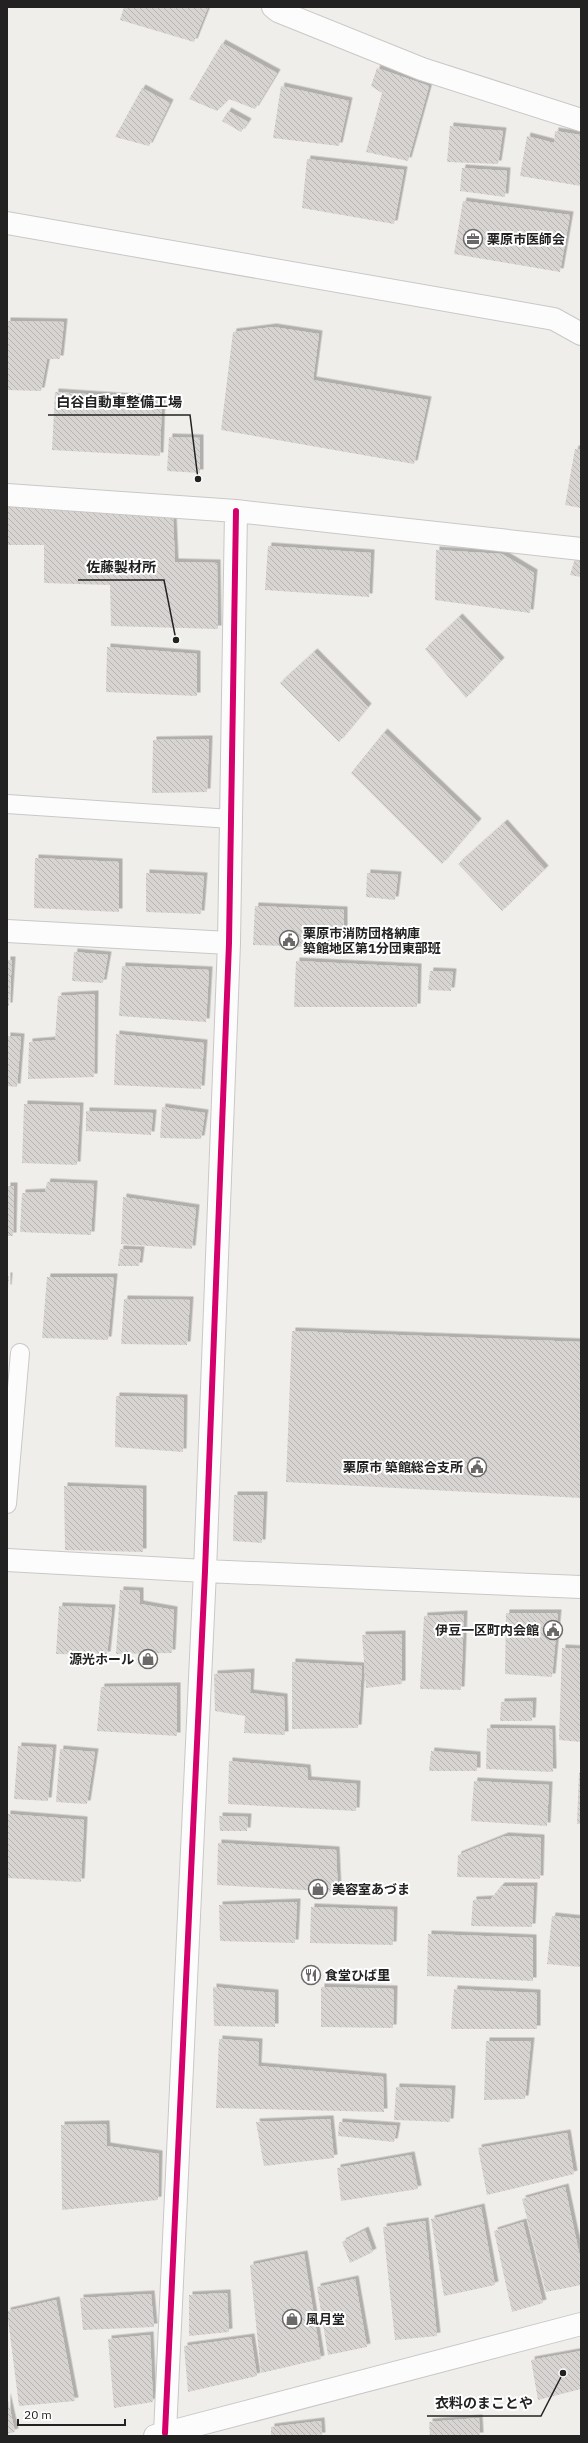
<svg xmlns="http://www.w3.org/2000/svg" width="588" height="2443" font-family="'IBM Plex Sans','Noto Sans JP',sans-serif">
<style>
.building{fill:url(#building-back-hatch);filter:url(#shadow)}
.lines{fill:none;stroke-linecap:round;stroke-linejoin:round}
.service-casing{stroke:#c9c8c7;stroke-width:20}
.minor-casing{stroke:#c9c8c7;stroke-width:24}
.tertiary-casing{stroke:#c9c8c7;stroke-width:24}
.service{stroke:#fdfcfc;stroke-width:18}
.minor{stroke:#fdfcfc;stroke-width:22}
.tertiary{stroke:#fdfcfc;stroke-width:22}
.cycleway-casing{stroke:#fff;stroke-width:8}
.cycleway{stroke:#d6006c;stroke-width:6}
.labels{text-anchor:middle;stroke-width:4;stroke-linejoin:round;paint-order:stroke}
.poi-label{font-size:13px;font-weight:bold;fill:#222;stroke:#fff;text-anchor:start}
.leader{fill:none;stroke:#222;stroke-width:1.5}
.callout-dot{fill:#222;stroke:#fff;stroke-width:1.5}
.callout-label{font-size:14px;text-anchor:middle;font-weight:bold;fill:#222;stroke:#fff;stroke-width:4;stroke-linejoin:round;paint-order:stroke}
</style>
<defs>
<pattern id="building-back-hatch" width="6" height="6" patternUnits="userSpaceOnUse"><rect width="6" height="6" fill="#d7d4d2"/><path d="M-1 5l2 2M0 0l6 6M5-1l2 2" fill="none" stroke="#b8b6b4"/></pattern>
<filter id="shadow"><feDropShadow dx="3.5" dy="-3.5" stdDeviation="0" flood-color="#0004"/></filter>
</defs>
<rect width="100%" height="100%" fill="#f0eeeb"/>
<path class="building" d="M 124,7 L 208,7 L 194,42 L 120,20 Z
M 222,43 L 277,73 L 255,109 L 229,99 L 217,111 L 189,99 Z
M 377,68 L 429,86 L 408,161 L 366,152 L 382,93 L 371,86 Z
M 281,86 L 349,101 L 339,146 L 273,138 Z
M 142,88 L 170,103 L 149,146 L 115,137 Z
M 228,111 L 248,122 L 241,132 L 222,121 Z
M 450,126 L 503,131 L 498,164 L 447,162 Z
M 555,131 L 581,135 L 581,186 L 520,176 L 527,136 L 554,143 Z
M 307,159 L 404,170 L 394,224 L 302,208 Z
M 462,168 L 507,171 L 505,197 L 460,191 Z
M 463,201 L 570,215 L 560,272 L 454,254 Z
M 7,321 L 64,322 L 60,359 L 47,359 L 41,391 L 7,390 Z
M 273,327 L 319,334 L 313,380 L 428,400 L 414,464 L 221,430 L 233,332 Z
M 55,392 L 162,399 L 160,456 L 52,450 Z
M 169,437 L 200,438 L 200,473 L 167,471 Z
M 575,449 L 581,450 L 581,508 L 565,505 Z
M 7,506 L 173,517 L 175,562 L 217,563 L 218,629 L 111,626 L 110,585 L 44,583 L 44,545 L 7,545 Z
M 268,546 L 371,553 L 369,597 L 265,590 Z
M 436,550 L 502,554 L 534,573 L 530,613 L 435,600 Z
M 576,555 L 581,556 L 581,577 L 570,575 Z
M 459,617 L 501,661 L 466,698 L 425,649 Z
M 107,647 L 197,654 L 197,696 L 106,692 Z
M 314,652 L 368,707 L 339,742 L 280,683 Z
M 384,732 L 478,822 L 442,864 L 351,773 Z
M 209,739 L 207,792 L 152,793 L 153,740 Z
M 504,823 L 545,869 L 502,911 L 458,864 Z
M 35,858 L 119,862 L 119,912 L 34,908 Z
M 146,873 L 204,876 L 201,914 L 146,912 Z
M 367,873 L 398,875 L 395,900 L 366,897 Z
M 255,906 L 344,910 L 344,948 L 253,945 Z
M 74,952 L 108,955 L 103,983 L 72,981 Z
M 7,960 L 12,960 L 9,1006 L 7,1006 Z
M 296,961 L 418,967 L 417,1007 L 294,1007 Z
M 122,966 L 209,970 L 206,1022 L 119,1016 Z
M 430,971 L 453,972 L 451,991 L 428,990 Z
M 95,994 L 94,1077 L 28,1079 L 29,1042 L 55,1040 L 58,996 Z
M 116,1034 L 204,1043 L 201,1089 L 114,1085 Z
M 7,1036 L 21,1037 L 17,1087 L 7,1086 Z
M 24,1104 L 80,1106 L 77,1165 L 22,1163 Z
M 162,1107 L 205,1113 L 201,1139 L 160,1138 Z
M 86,1111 L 153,1113 L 151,1135 L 86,1131 Z
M 47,1182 L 94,1184 L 91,1235 L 20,1232 L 22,1193 L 45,1192 Z
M 7,1186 L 14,1186 L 13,1236 L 7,1236 Z
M 123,1197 L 196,1208 L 192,1249 L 121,1244 Z
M 120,1249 L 141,1250 L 139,1266 L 118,1266 Z
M 7,1276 L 9,1276 L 8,1288 L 7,1288 Z
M 47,1277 L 114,1277 L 108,1340 L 42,1338 Z
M 124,1299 L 190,1300 L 187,1345 L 121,1344 Z
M 292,1331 L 581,1342 L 581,1498 L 286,1482 Z
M 116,1396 L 184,1398 L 183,1452 L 115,1447 Z
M 64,1486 L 143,1489 L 143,1552 L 65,1550 Z
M 234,1495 L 264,1495 L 262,1543 L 233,1541 Z
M 120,1590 L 140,1591 L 140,1604 L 174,1610 L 172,1653 L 116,1654 Z
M 59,1606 L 112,1608 L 107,1655 L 56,1654 Z
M 506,1613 L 558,1613 L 552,1677 L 505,1674 Z
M 464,1614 L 461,1690 L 420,1689 L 424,1616 Z
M 402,1634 L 402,1684 L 366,1688 L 362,1635 Z
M 562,1648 L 581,1649 L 581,1742 L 559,1740 Z
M 292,1662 L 362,1666 L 358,1728 L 292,1729 Z
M 251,1672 L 250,1693 L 284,1697 L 285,1735 L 244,1733 L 245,1716 L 215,1711 L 214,1674 Z
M 177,1686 L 177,1736 L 97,1731 L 101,1687 Z
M 533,1701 L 532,1721 L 500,1721 L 501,1702 Z
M 487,1728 L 552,1729 L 553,1772 L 486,1769 Z
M 18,1746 L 53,1748 L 48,1801 L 14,1799 Z
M 60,1749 L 95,1752 L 87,1804 L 56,1802 Z
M 431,1751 L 477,1755 L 477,1771 L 429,1771 Z
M 229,1761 L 307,1768 L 308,1780 L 357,1784 L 356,1811 L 228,1804 Z
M 579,1773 L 581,1773 L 581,1824 L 577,1824 Z
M 474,1781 L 549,1785 L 547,1826 L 471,1821 Z
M 7,1814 L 84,1820 L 81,1882 L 7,1878 Z
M 219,1816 L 248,1817 L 247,1831 L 220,1831 Z
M 505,1836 L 541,1838 L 540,1879 L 457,1877 L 458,1855 Z
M 218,1843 L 336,1850 L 338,1892 L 217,1885 Z
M 501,1886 L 534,1886 L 532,1927 L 471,1926 L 473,1900 L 491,1899 Z
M 297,1902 L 295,1943 L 220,1941 L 219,1905 Z
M 311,1907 L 394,1910 L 393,1945 L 310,1943 Z
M 552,1916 L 581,1919 L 581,1967 L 547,1964 Z
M 428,1934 L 533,1938 L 533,1981 L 427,1976 Z
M 213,1987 L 275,1993 L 275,2027 L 214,2026 Z
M 321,1987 L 394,1989 L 393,2028 L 321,2027 Z
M 454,1989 L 537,1993 L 537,2029 L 451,2029 Z
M 219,2039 L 259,2042 L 258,2066 L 383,2077 L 384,2112 L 216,2108 Z
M 486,2041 L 531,2041 L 525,2099 L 484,2100 Z
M 396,2087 L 452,2089 L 450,2122 L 394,2120 Z
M 330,2119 L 334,2158 L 264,2166 L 256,2122 Z
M 339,2122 L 397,2126 L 394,2142 L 338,2136 Z
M 106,2124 L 107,2146 L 159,2154 L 158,2200 L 62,2210 L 61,2125 Z
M 567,2133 L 574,2174 L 487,2195 L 478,2148 Z
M 411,2155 L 418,2189 L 341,2201 L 337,2168 Z
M 565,2187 L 581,2262 L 581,2285 L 546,2292 L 522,2199 Z
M 481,2207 L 495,2285 L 444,2296 L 431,2219 Z
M 425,2221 L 437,2336 L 395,2340 L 383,2227 Z
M 523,2222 L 543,2303 L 512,2312 L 494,2231 Z
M 365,2230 L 373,2252 L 350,2263 L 342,2242 Z
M 304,2254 L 321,2359 L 261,2373 L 250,2265 Z
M 355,2279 L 367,2347 L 328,2355 L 317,2287 Z
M 227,2293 L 229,2332 L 189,2336 L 189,2295 Z
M 151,2294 L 154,2327 L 83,2330 L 80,2298 Z
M 56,2300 L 75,2401 L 19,2406 L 7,2311 Z
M 150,2335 L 153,2402 L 114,2408 L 108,2339 Z
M 251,2337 L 257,2376 L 188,2392 L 184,2346 Z
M 581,2351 L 581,2389 L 538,2400 L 531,2360 Z
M 7,2396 L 15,2432 L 7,2434 Z
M 479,2418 L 480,2436 L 430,2436 L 429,2422 Z
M 321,2421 L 322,2436 L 271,2436 L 271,2427 Z"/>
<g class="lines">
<defs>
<path id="service" d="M 7,804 L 231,819
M 7,1504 L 20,1353"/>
<path id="minor" d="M 273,7 L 278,11 L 422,69 L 581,120
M 7,223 L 554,319 L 581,334
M 7,495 L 236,511 L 581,549
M 7,931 L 229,943
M 7,1560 L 205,1571 L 581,1587
M 165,2433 L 205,1571 L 229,943 L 236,511"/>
<path id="tertiary" d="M 155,2436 L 581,2324"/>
</defs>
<use href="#service" class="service-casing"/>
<use href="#minor" class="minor-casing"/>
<use href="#tertiary" class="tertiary-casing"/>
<use href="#service" class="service"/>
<use href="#minor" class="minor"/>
<use href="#tertiary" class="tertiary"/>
<defs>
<path id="cycleway" d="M 165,2433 L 205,1571 L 229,943 L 236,511"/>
</defs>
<use href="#cycleway" class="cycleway-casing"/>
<use href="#cycleway" class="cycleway"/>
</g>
<defs>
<symbol id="office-ring" viewBox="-11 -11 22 22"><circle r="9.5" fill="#fff" stroke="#6a6968" stroke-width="1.5"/><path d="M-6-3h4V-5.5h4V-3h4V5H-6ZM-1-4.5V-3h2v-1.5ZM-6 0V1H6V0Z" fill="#6a6968"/></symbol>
<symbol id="civic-ring" viewBox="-11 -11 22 22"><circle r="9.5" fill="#fff" stroke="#6a6968" stroke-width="1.5"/><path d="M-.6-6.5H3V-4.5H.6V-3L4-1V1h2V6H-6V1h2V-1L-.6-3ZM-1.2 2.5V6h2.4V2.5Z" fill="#6a6968"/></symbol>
<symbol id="shop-ring" viewBox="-11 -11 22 22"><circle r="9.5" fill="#fff" stroke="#6a6968" stroke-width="1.5"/><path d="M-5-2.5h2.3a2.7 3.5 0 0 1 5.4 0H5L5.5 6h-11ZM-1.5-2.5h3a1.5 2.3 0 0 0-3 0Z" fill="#6a6968"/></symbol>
<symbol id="restaurant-ring" viewBox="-11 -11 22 22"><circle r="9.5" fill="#fff" stroke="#6a6968" stroke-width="1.5"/><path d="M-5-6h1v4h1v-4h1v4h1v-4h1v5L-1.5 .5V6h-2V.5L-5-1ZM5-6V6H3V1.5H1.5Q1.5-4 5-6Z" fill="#6a6968"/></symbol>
</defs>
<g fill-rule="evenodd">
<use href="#office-ring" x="462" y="228" width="22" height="22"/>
<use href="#civic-ring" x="278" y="929" width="22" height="22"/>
<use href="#civic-ring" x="466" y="1456" width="22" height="22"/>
<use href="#civic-ring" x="542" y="1619" width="22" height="22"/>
<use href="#shop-ring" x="137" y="1648" width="22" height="22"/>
<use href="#shop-ring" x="307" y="1878" width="22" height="22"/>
<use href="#restaurant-ring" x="300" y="1964" width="22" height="22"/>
<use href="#shop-ring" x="281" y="2308" width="22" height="22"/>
</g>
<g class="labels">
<g class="poi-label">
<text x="487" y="244">栗原市医師会</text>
<text x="303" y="938">栗原市消防団格納庫<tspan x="303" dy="15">築館地区第1分団東部班</tspan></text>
<text x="463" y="1472" text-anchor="end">栗原市 築館総合支所</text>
<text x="539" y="1635" text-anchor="end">伊豆一区町内会館</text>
<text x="134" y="1664" text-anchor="end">源光ホール</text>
<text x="332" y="1894">美容室あづま</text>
<text x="325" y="1980">食堂ひば里</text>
<text x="306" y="2324">風月堂</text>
</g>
</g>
<path class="leader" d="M198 479L190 415H48M176 640L164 580H78M563 2373L541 2416H427"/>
<g class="callout-dot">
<circle cx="198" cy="479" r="4"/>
<circle cx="176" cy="640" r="4"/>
<circle cx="563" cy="2373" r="4"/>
</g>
<g class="callout-label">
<text x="119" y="407">白谷自動車整備工場</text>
<text x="121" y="572">佐藤製材所</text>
<text x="484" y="2408">衣料のまことや</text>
</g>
<rect width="588" height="2443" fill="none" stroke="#222222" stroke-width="16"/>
<path d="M18 2419v6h107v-6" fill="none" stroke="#222222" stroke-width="2"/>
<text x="24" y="2419" font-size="12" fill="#222222" stroke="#ffffff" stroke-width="3" paint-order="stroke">20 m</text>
</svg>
